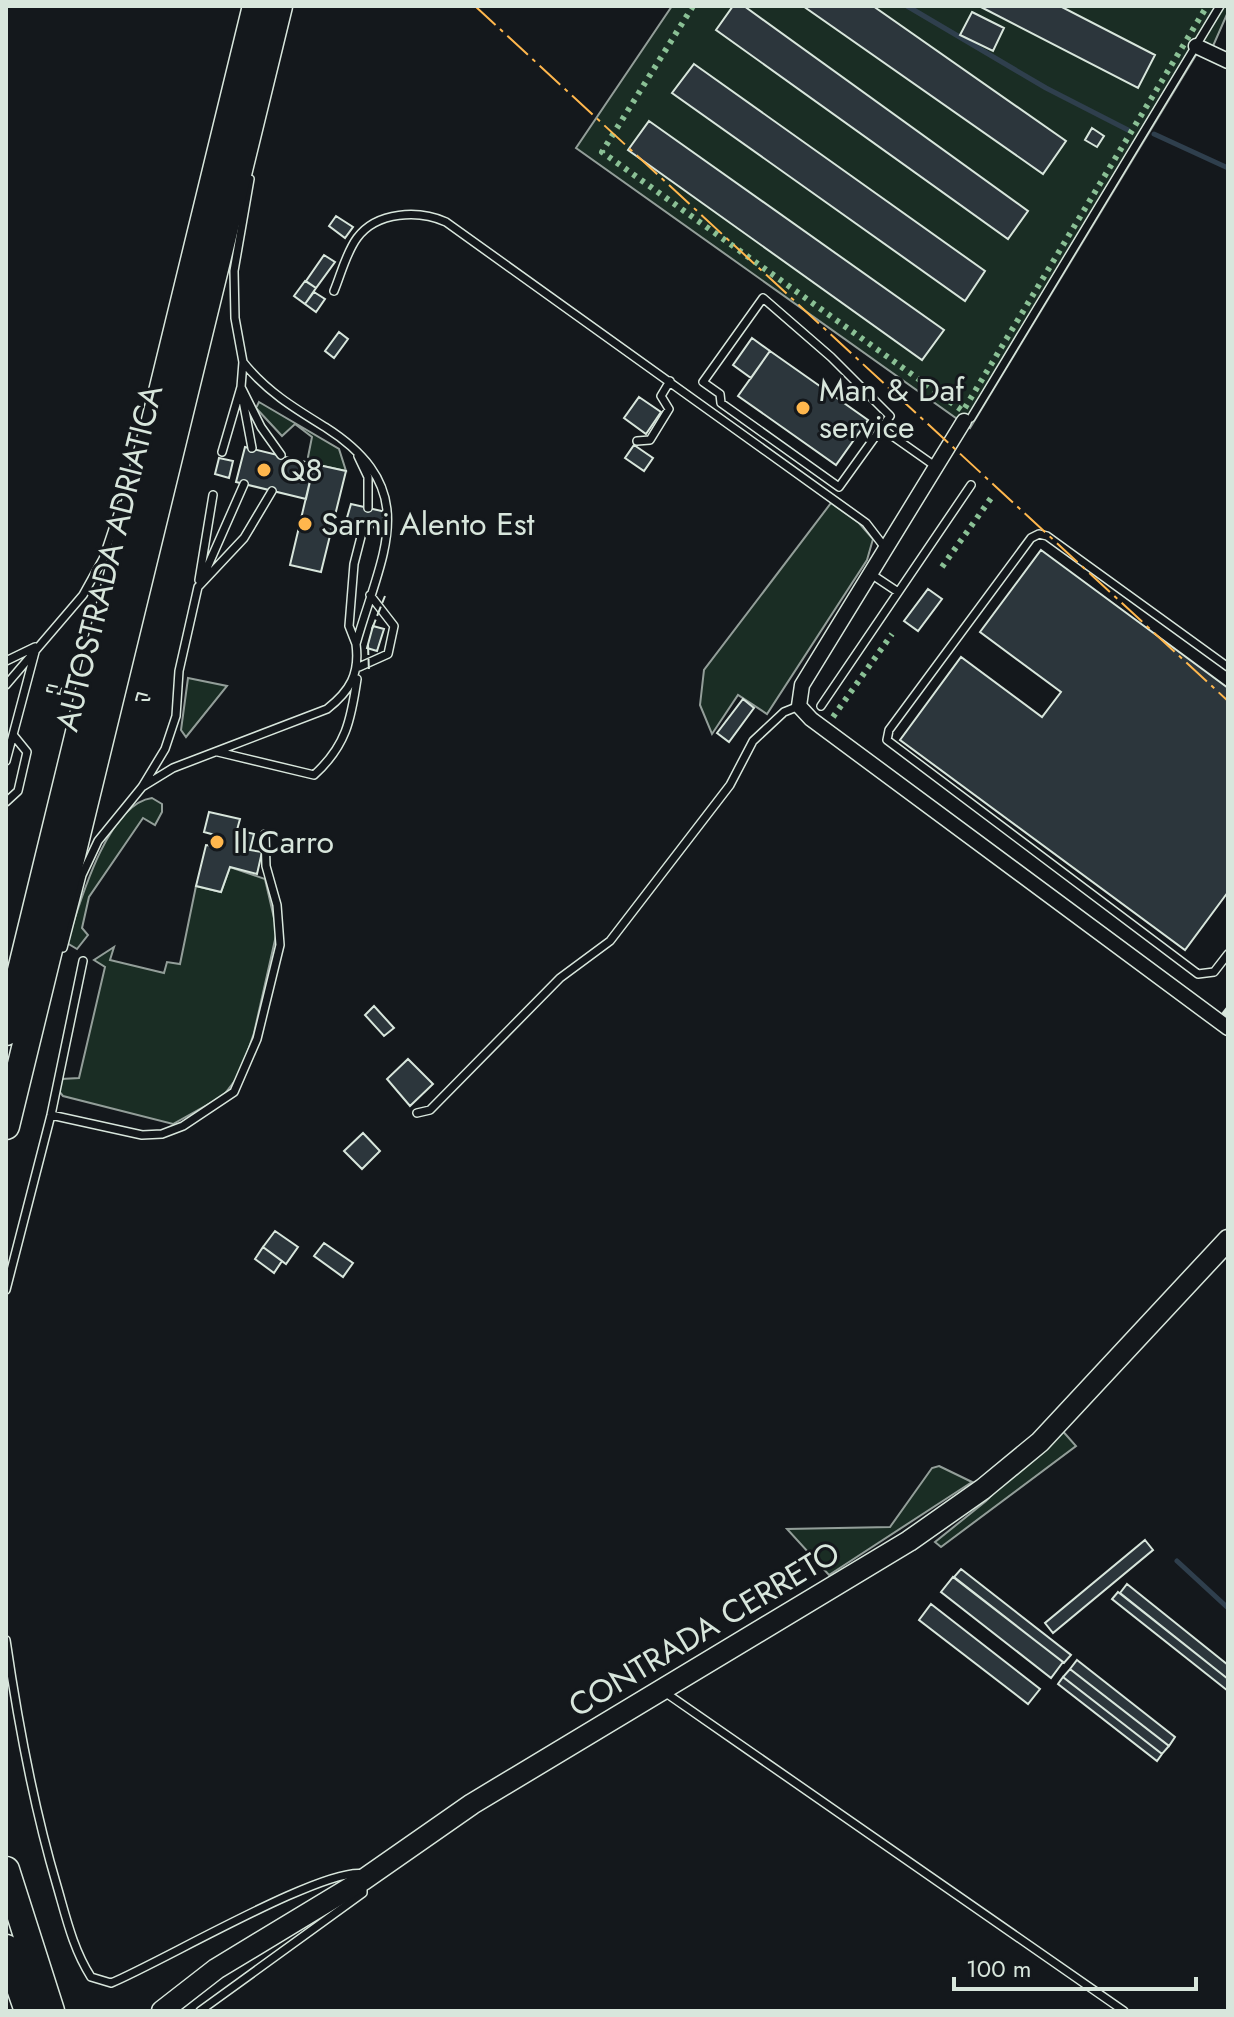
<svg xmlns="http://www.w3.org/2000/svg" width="1234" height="2017" font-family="Jost,sans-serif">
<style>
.green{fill:#1a2d24;stroke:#939e99;stroke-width:2}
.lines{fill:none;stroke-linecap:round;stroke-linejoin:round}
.stream{stroke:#2f3f4d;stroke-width:5}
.building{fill:#2c363c;stroke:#d8e6dc;stroke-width:2}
.service-casing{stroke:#d8e6dc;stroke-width:10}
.minor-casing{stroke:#d8e6dc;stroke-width:17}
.secondary-casing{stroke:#d8e6dc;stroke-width:23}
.motorway-casing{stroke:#d8e6dc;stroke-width:29}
.service{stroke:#14181c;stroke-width:7}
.minor{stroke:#14181c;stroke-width:14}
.secondary{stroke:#14181c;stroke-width:20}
.motorway{stroke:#14181c;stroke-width:26}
.hedge{stroke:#8ac095;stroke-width:6;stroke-dasharray:4 6;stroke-linecap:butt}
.fence{stroke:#d8e6dc;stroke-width:2;stroke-dasharray:10 4;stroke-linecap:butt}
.wall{stroke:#d8e6dc;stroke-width:4}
.power{stroke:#ffb74d;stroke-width:2;stroke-dasharray:28 6 4 6;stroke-linecap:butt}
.poi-dot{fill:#ffb74d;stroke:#14181c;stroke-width:3}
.labels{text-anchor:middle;stroke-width:6;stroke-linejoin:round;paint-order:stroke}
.poi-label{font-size:32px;fill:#d8e6dc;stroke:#14181c;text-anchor:start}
.street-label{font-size:32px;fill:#d8e6dc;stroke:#14181c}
</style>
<rect width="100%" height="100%" fill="#14181c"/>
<path class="green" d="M 672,6 L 1228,6 L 1228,12 L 1213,46 L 1196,55 L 970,428 L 576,148 Z
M 259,402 L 339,449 L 346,471 L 314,464 L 308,457 L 312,437 L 295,424 L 282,436 L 256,408 Z
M 831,503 L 859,523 L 873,539 L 867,560 L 767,714 L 738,695 L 712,734 L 700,705 L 704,670 Z
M 188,678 L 227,686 L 186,737 L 181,730 Z
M 152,798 L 162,804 L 162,812 L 155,825 L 143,818 L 89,897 L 82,928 L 88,935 L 77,949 L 67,943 C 79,905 107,804 152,798 Z
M 230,867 L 265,879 L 277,931 L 254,1033 L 240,1074 L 223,1096 L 173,1124 L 63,1096 L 58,1090 L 61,1079 L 79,1078 L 105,967 L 94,960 L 114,947 L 110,960 L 164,973 L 167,962 L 180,964 L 196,886 L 221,892 Z
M 1060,1428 L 1076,1446 L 941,1547 L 935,1542 L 986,1501 Z
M 939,1466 L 972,1482 L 829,1575 L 787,1529 L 890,1527 L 932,1468 Z"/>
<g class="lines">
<path class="stream" d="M 907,6 L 1046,88 L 1128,130
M 1154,134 L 1228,168
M 1177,1561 L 1228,1608"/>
</g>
<path class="building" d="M 733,6 L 744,6 L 1028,211 L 1008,239 L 716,30 Z
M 803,6 L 873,6 L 1066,141 L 1043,174 Z
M 979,6 L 1060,6 L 1155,55 L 1138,88 Z
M 972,12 L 1004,28 L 993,51 L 960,35 Z
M 694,64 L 985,271 L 965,301 L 672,93 Z
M 649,121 L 944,330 L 922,360 L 628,150 Z
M 1092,128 L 1104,136 L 1097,147 L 1085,140 Z
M 336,216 L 353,227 L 345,238 L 329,226 Z
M 324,255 L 335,262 L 316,288 L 306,281 Z
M 305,281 L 316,288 L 305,304 L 294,296 Z
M 314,292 L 325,299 L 316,312 L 305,304 Z
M 339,332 L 348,339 L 334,358 L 325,351 Z
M 752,338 L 770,351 L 751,378 L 733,365 Z
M 770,351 L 868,420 L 836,465 L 738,396 Z
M 639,397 L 661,412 L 646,434 L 624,418 Z
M 634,445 L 653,458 L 644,471 L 625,458 Z
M 245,447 L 314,464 L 306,499 L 236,482 Z
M 219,458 L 233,461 L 229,478 L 215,474 Z
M 314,464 L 346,471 L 321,572 L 290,565 Z
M 351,504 L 386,512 L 381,529 L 346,521 Z
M 1041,550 L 1228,688 L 1228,892 L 1185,950 L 900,740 L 961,657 L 1042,717 L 1061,692 L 980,632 Z
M 928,589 L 942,599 L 918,631 L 904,621 Z
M 373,626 L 384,629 L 377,651 L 367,648 Z
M 743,699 L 754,708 L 729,742 L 717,733 Z
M 209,812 L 240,819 L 237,830 L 254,834 L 250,850 L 262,852 L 257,874 L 230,867 L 221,892 L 196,886 L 206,845 L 213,846 L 215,835 L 204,832 Z
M 374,1006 L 394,1028 L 384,1036 L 365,1015 Z
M 408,1059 L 433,1084 L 410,1106 L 387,1079 Z
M 363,1133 L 380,1151 L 362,1169 L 344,1151 Z
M 275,1231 L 298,1247 L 286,1264 L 263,1247 Z
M 324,1243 L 353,1263 L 343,1277 L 314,1256 Z
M 263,1247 L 282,1261 L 274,1273 L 255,1259 Z
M 1145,1540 L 1153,1550 L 1053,1633 L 1045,1623 Z
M 961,1569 L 1071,1655 L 1064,1663 L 954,1577 Z
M 953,1577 L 1063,1662 L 1051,1678 L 941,1592 Z
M 1127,1584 L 1228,1665 L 1228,1679 L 1120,1593 Z
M 1118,1592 L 1228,1679 L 1228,1691 L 1112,1599 Z
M 931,1604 L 1040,1689 L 1028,1704 L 919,1620 Z
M 1077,1660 L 1175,1737 L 1169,1746 L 1070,1669 Z
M 1070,1669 L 1169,1746 L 1162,1754 L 1063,1677 Z
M 1063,1677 L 1162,1754 L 1157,1761 L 1058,1684 Z"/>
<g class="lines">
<defs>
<path id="service" d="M 250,179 L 234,271 L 235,318 L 243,362 L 241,387 L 261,427 L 281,455
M 334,291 C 341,274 346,253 357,238 C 377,211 419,210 446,222 L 866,523 L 886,549
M 763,298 L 831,357 L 890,416 L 839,487 L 721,403 L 720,394 L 703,382 Z
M 242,395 L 252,448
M 964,421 L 971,418 L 1220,6
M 881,428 L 935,466
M 637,441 L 650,440 L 669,409 L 661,396 L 670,381
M 222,452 L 241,387
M 358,456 L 368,477 L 368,508
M 871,574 L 898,592
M 203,577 L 244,484
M 199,580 L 213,495
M 356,644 L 349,626 L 354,564 L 364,525
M 6,661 L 35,647
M 359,667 L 388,654 L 394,626 L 370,595
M 1228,667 L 1047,536 L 1039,534 L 1031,538 L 889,730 L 887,740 L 1198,974 L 1214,972 L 1228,954
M 6,685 L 83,595 L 103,559 L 121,505
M 821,706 L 971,485
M 218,752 L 314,775 C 346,746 351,720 357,679
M 6,761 L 35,652
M 142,787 L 173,768 L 327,709 C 350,691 360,674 356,644 C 382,552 424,490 325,427 C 294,408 266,391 243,362
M 6,802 L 18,791 L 27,752 L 14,736
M 63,948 L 82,875 L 98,841 L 142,787 L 165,749 L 176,716 L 179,671 L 198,587 L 244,538 L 272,491
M 417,1113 L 430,1110 L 560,978 L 610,941 L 730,785 L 753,741 L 784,712 L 799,706
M 51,1115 L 142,1135 L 162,1134 L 183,1126 L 234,1092 L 257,1039 L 280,945 L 277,905 L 266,866 L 265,834
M 6,1290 L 51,1115 L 83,961
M 6,1640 C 18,1723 33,1805 57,1886 C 66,1917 73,1949 91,1977 L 111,1983 C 160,1963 326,1865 364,1874
M 666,1693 L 1124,2011
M 200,2011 L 363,1893 L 363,1883"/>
<path id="minor" d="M 1196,46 L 1228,61
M 964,421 L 802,685 L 799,706 L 811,719 L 1228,1028"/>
<path id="secondary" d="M 162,2011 L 216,1969 L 363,1880 L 472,1804 L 909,1541 L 983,1489 L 1040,1442 L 1228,1240"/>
<path id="motorway" d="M 6,1032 L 256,6
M 6,1126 L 279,6
M 6,1870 L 51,2011
M 6,1948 L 28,2011"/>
</defs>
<use href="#service" class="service-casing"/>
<use href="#minor" class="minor-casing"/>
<use href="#secondary" class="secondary-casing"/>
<use href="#motorway" class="motorway-casing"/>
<use href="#service" class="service"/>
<use href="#minor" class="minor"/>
<use href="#secondary" class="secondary"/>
<use href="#motorway" class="motorway"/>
<path class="hedge" d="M 693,6 L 602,152 L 963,411 L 1207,6
M 942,567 L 994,494
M 833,717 L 892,634"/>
<path class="fence" d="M 372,629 L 385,596
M 368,645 L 369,672
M 48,685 L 62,688 L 60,694 L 47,691 Z
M 138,693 L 150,696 L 149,700 L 136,700 Z"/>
<path class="wall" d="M 1228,1008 L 1224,1013 L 1228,1016"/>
<path class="power" d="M 475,6 L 1228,701"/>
</g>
<g class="poi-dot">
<circle cx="803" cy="408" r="8"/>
<circle cx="264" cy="470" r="8"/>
<circle cx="305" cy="524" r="8"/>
<circle cx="217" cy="842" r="8"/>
</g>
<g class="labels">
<g class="poi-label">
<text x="819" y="401">Man &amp; Daf<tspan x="819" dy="37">service</tspan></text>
<text x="280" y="481">Q8</text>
<text x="321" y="535">Sarni Alento Est</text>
<text x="233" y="853">Il Carro</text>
</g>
<g class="street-label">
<text transform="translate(109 558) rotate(-76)" y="11">AUTOSTRADA ADRIATICA</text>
<text transform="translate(704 1629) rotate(-31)" y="11">CONTRADA CERRETO</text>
</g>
</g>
<rect width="1234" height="2017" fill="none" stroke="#d8e6dc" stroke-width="16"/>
<path d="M954 1977v12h242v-12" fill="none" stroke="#d8e6dc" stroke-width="4"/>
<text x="966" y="1977" font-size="24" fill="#d8e6dc" stroke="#14181c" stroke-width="6" paint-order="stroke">100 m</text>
</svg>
